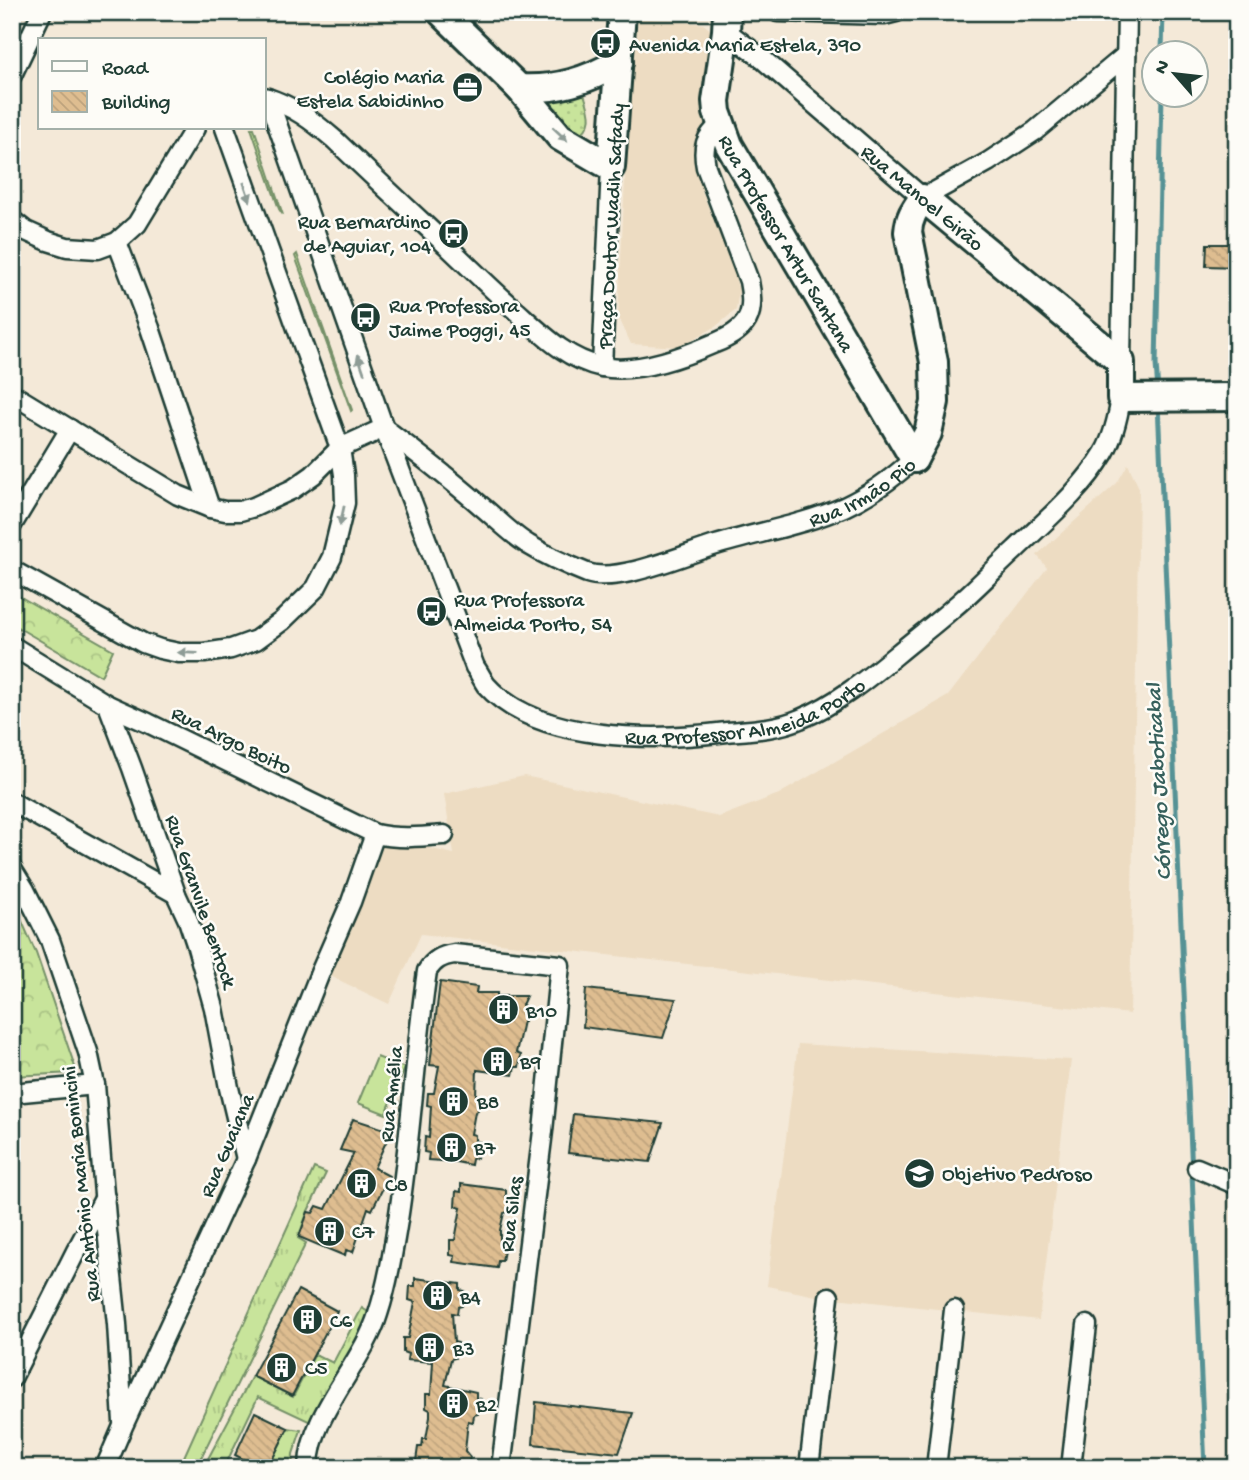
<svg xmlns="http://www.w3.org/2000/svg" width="1249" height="1480" font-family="'Gochi Hand',sans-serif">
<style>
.built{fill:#eddcc2}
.grass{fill:url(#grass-tufts);stroke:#749068;stroke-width:2}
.forest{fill:url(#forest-crowns);stroke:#749068;stroke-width:2}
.garden{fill:url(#garden-dots);stroke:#749068;stroke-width:2}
.pitch{fill:#c8e49b;stroke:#749068;stroke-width:2}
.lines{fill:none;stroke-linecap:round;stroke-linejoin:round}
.stream{stroke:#569295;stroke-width:5}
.building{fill:url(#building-back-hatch);stroke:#1f3d34;stroke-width:2}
.street-casing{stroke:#1f3d34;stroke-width:23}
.secondary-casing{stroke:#1f3d34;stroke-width:32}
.street{stroke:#fdfcf7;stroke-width:18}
.secondary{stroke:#fdfcf7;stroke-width:26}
.oneway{fill:#8e9c96}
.labels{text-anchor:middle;stroke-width:5;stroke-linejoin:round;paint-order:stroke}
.poi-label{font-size:21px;fill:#1f3d34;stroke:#fdfcf7;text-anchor:start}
.street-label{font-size:21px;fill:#1f3d34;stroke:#fdfcf7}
.water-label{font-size:23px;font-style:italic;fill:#36605c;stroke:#fdfcf7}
</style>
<defs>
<pattern id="grass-tufts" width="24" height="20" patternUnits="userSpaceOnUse" patternTransform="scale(1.75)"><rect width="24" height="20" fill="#c8e49b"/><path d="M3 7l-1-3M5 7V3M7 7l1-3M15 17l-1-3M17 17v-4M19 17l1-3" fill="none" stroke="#abc486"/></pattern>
<pattern id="forest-crowns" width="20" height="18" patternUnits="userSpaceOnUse" patternTransform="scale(1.75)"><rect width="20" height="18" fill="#c8e49b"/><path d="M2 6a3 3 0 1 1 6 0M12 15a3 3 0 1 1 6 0" fill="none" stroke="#abc486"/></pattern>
<pattern id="garden-dots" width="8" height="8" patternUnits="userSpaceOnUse" patternTransform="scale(1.75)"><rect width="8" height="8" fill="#c8e49b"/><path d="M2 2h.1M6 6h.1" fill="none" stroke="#abc486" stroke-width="1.8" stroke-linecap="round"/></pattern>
<pattern id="building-back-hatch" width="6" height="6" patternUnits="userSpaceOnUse" patternTransform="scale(1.75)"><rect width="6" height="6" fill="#debd90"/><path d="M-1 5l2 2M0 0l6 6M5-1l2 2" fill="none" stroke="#bea37d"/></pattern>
</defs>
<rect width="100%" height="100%" fill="#f4e9d8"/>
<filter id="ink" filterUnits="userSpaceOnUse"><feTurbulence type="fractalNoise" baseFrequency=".0143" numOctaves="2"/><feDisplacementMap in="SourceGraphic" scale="14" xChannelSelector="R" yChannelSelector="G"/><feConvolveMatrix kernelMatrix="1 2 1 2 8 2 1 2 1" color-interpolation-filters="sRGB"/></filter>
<g filter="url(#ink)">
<path class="built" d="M 638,18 L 703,24 L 719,36 L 710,113 L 698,136 L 702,191 L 731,263 L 739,290 L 736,310 L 715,327 L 679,347 L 631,344 L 618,316 L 626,159 Z
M 1128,464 L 1139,488 L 1130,1014 L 421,934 L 389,1004 L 324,973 L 376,836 L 454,854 L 444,794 L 524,776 L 719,817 L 779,794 L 948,696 L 1047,568 L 1037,555 L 1117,483 Z
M 798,1044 L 1071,1060 L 1039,1320 L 816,1296 L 767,1286 Z"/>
<path class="grass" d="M 314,1168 L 326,1173 L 308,1211 L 298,1238 L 306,1243 L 196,1468 L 179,1468 Z
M 362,1308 L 376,1317 L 317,1425 L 258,1397 L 224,1468 L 203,1468 L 252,1376 L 293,1397 L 315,1354 L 333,1363 Z
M 288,1428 L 301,1430 L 293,1454 L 292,1468 L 268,1468 Z"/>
<path class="forest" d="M 251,128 L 254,128 L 283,215 L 279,209 Z
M 297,254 L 352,410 L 351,411 L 295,256 Z
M 12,592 L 113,650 L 101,676 L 12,624 Z
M 12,899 L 36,953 L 74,1064 L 76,1070 L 74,1073 L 12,1076 Z"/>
<path class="garden" d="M 567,94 L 584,94 C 591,114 595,126 575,138 L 541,98 Z"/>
<path class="pitch" d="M 377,1057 L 405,1068 L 386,1114 L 358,1103 Z"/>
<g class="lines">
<path class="stream" d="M 1162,52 L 1163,12
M 1158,391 L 1156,364 L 1162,94
M 1158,404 L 1205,1468"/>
</g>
<path class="building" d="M 1207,244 L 1237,244 L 1237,267 L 1206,266 Z
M 440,982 L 477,987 L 476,993 L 497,993 L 497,996 L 526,996 L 522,1005 L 526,1007 L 524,1021 L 523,1021 L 516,1053 L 521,1055 L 519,1067 L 515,1067 L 513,1075 L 477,1070 L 476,1095 L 481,1097 L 478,1110 L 475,1112 L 471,1134 L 475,1135 L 475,1141 L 480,1142 L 477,1158 L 472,1159 L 471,1165 L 456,1162 L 428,1160 L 429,1153 L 424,1152 L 425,1137 L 429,1138 L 431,1106 L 427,1105 L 428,1093 L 434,1093 L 439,1066 L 430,1065 Z
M 586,989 L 676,999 L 663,1038 L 583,1027 Z
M 573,1114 L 663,1123 L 650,1162 L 568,1153 Z
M 353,1119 L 391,1131 L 374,1168 L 389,1176 L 372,1210 L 368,1208 L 353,1252 L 346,1250 L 345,1256 L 299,1237 L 308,1212 L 313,1213 L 317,1206 L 326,1209 L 354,1153 L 340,1150 Z
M 461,1184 L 506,1190 L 506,1196 L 511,1197 L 508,1212 L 504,1213 L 500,1230 L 500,1244 L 505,1245 L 502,1261 L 498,1261 L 497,1268 L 454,1262 L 455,1256 L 450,1255 L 450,1240 L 455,1240 L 461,1208 L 455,1206 L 456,1191 L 461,1192 Z
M 415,1278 L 460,1284 L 460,1290 L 465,1291 L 462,1306 L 458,1307 L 457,1314 L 452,1313 L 454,1342 L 458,1343 L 455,1358 L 451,1359 L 445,1385 L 476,1392 L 476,1398 L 481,1399 L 478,1414 L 474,1415 L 473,1422 L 468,1421 L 465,1451 L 470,1457 L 467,1468 L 415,1468 L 418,1447 L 422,1447 L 423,1439 L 426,1439 L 430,1417 L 430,1410 L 426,1408 L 426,1394 L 431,1394 L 433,1362 L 407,1360 L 408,1354 L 403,1352 L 403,1338 L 408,1338 L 415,1302 L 409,1300 L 410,1286 L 415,1286 Z
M 298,1290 L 337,1311 L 292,1396 L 252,1376 Z
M 536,1402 L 633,1413 L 619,1453 L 533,1444 Z
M 255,1412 L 288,1428 L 268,1468 L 260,1468 L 235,1455 Z"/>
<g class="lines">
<defs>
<g id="street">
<path d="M 778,12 L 884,15 L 896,12"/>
<path d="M 726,31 L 759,56 L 923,198 L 988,162 L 1035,131 L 1126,55"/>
<path d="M 12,75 L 42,12"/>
<path d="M 264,97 C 292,105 313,121 335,140 C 364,168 394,196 424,224 C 454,252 483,281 513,308 C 540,332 565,359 602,367 C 637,374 683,357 715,343 C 748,330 756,315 749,281 L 706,167 C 702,147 705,137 721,124"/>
<path id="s1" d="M 268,98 L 384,428 L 475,667 C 479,672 482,679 486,685 C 538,743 656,741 727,732 C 751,730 777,729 800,719 C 835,705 867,679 896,655 C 915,639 935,624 953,608 C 975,590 994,569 1015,550 C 1046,520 1082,490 1104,453 C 1114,436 1118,417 1121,398"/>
<path d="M 12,220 L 26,231 L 48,241 L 67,247 L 98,249 L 117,242 L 137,224 L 195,128"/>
<path d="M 117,242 L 150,328 L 210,508"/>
<path d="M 1121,362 L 1127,12"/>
<path d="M 602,367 L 611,167"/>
<path d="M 12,394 L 178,495 L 210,508 L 225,511 L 240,511 L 254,507 L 293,489 L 313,475 L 340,448 L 384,428"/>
<path id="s2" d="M 384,428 C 417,453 449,478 480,505 C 496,518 512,535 529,545 C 547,556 567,565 587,573 C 618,584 685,554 716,545 C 759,532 803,525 844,507 C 870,495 893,478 914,459"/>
<path d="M 12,525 L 70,429"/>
<path d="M 12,570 L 143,643 L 160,649 L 179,653 L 204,653 L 231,649 L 256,640 L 282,621 L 316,588 L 332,557 L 345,503 L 344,475 L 340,448 L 225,128"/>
<path d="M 12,646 L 108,705 L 148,723 L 375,834 C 398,839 420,837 444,835"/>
<path d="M 108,705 L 132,768 L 176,894 L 188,920 L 197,947 L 214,1008 L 229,1088 L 246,1159"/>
<path d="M 12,802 L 176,894"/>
<path d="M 12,869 L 25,890 L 50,940 L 88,1052 L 95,1085 L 107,1230 L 117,1324 L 123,1422"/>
<path d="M 12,1093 L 95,1085"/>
<path d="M 1197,1168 L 1237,1185"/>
<path d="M 12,1378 L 76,1251 L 105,1197"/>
<path d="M 105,1468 L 123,1426 L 246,1159 L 320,973 L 351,902 L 375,834"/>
<path d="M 309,1468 C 308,1416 363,1364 378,1314 C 388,1283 393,1251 398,1220 C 411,1137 415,1054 427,971 C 434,960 441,956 454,954 L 560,965 L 543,1131 L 501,1468"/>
<path d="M 809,1468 L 829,1297"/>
<path d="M 936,1468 L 954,1310"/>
<path d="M 1071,1468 L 1087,1325"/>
</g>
<g id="secondary">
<path d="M 441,12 L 519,88 L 560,137 L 611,167 L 622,12"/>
<path id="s3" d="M 727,12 L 726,31 L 716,101 L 717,112 L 729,145 L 914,459"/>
<path d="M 519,88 C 557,90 587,81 619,62"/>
<path d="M 914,459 L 928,433 L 935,402 L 934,362 L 908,232 C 909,218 914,210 923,198 L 1121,362 L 1121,398 L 1237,397"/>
</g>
</defs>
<use href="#street" class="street-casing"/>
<use href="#secondary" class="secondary-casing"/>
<use href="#street" class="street"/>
<use href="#secondary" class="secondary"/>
</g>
<defs><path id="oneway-solid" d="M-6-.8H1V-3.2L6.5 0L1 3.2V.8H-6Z" transform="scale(1.75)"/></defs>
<g class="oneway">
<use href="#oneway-solid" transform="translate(560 134) rotate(43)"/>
<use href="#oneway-solid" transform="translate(247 192) rotate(71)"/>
<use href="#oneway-solid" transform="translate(361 364) rotate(-109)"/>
<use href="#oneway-solid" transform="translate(342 516) rotate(102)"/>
<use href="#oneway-solid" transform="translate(188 653) rotate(-178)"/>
</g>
</g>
<defs>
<symbol id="bus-disc" viewBox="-11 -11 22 22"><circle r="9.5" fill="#1f3d34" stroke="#fdfcf7"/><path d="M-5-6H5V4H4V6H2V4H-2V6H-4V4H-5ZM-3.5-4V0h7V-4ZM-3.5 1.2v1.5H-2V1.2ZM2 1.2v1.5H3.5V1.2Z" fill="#fff"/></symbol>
<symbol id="office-disc" viewBox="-11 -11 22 22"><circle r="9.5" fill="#1f3d34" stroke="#fdfcf7"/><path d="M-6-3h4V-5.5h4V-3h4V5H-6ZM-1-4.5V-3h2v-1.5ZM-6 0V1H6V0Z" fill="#fff"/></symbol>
<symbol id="building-disc" viewBox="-11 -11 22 22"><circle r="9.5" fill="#1f3d34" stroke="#fdfcf7"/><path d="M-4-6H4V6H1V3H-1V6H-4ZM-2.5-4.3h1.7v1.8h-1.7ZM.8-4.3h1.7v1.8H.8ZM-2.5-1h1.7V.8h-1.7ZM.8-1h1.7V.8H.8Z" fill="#fff"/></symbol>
<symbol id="school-disc" viewBox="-11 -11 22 22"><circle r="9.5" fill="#1f3d34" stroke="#fdfcf7"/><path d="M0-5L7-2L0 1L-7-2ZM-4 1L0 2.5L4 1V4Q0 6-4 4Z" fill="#fff"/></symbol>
</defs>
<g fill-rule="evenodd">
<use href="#bus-disc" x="588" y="26" width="35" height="35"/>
<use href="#office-disc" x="450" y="70" width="35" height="35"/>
<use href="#bus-disc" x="436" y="216" width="35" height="35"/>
<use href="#bus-disc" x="348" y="300" width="35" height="35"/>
<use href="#bus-disc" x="414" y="594" width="35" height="35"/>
<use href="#building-disc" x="486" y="992" width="35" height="35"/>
<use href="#building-disc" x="480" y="1044" width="35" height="35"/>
<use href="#building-disc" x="436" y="1084" width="35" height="35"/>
<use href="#building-disc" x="434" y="1130" width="35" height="35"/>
<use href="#school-disc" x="902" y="1156" width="35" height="35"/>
<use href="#building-disc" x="344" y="1166" width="35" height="35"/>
<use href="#building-disc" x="312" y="1214" width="35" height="35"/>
<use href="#building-disc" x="420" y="1278" width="35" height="35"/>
<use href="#building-disc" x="290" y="1302" width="35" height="35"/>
<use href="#building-disc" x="412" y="1330" width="35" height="35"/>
<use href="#building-disc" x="264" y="1350" width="35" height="35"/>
<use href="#building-disc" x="436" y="1386" width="35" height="35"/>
</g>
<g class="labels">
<g class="poi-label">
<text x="629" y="51">Avenida Maria Estela, 390</text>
<text x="444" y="83" text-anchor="end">Colégio Maria<tspan x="444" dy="24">Estela Sabidinho</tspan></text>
<text x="431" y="228" text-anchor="end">Rua Bernardino<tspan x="431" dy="24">de Aguiar, 104</tspan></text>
<text x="389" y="312">Rua Professora<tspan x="389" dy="24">Jaime Poggi, 45</tspan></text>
<text x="454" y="606">Rua Professora<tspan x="454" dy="24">Almeida Porto, 54</tspan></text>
<text x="526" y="1017">B10</text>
<text x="520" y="1068">B9</text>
<text x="477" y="1108">B8</text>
<text x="474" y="1154">B7</text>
<text x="942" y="1180">Objetivo Pedroso</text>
<text x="385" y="1191">C8</text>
<text x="352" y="1238">C7</text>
<text x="460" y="1303">B4</text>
<text x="330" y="1327">C6</text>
<text x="453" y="1355">B3</text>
<text x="305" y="1374">C5</text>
<text x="476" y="1411">B2</text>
</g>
<g class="street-label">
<text transform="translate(923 197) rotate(40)" y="7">Rua Manoel Girão</text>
<text transform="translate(610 226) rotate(-87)" y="7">Praça Doutor Wadih Safady</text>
<text dy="7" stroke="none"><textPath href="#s3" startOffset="250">Rua Professor Artur Santana</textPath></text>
<text dy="7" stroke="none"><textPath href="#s2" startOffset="541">Rua Irmão Pio</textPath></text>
<text dy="7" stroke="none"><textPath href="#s1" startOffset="903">Rua Professor Almeida Porto</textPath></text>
<text transform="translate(232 739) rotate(26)" y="7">Rua Argo Boito</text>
<text transform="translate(202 901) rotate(71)" y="7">Rua Granvile Bentock</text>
<text transform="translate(390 1094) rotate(-84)" y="7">Rua Amélia</text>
<text transform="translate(226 1145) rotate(-67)" y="7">Rua Guaiana</text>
<text transform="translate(80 1184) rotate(-96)" y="7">Rua Antônio Maria Bonincini</text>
<text transform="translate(510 1214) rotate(-83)" y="7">Rua Silas</text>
</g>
<g class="water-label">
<text transform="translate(1157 782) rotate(-93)" y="8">Córrego Jaboticabal</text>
</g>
</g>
<rect width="1249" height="1480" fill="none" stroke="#fdfcf7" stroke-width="42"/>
<rect x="21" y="21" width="1207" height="1438" fill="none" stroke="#1f3d34" stroke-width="2.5" filter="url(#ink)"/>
<rect x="38" y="38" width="228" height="91" fill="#fdfcf7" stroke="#a4b0a9" stroke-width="2"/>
<rect x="52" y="61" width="35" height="10" fill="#fdfcf7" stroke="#a4b0a9" stroke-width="2"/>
<text x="102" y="74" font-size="21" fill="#1f3d34">Road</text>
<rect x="52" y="91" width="35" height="21" fill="url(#building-back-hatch)" stroke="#a4b0a9" stroke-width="2"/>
<text x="102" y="108" font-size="21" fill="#1f3d34">Building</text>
<g transform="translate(1175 74) rotate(298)"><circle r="33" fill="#fdfcf7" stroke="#a4b0a9" stroke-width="2"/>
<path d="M0-5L12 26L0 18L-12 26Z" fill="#1f3d34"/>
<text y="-10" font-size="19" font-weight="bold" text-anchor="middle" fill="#1f3d34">N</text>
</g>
</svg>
